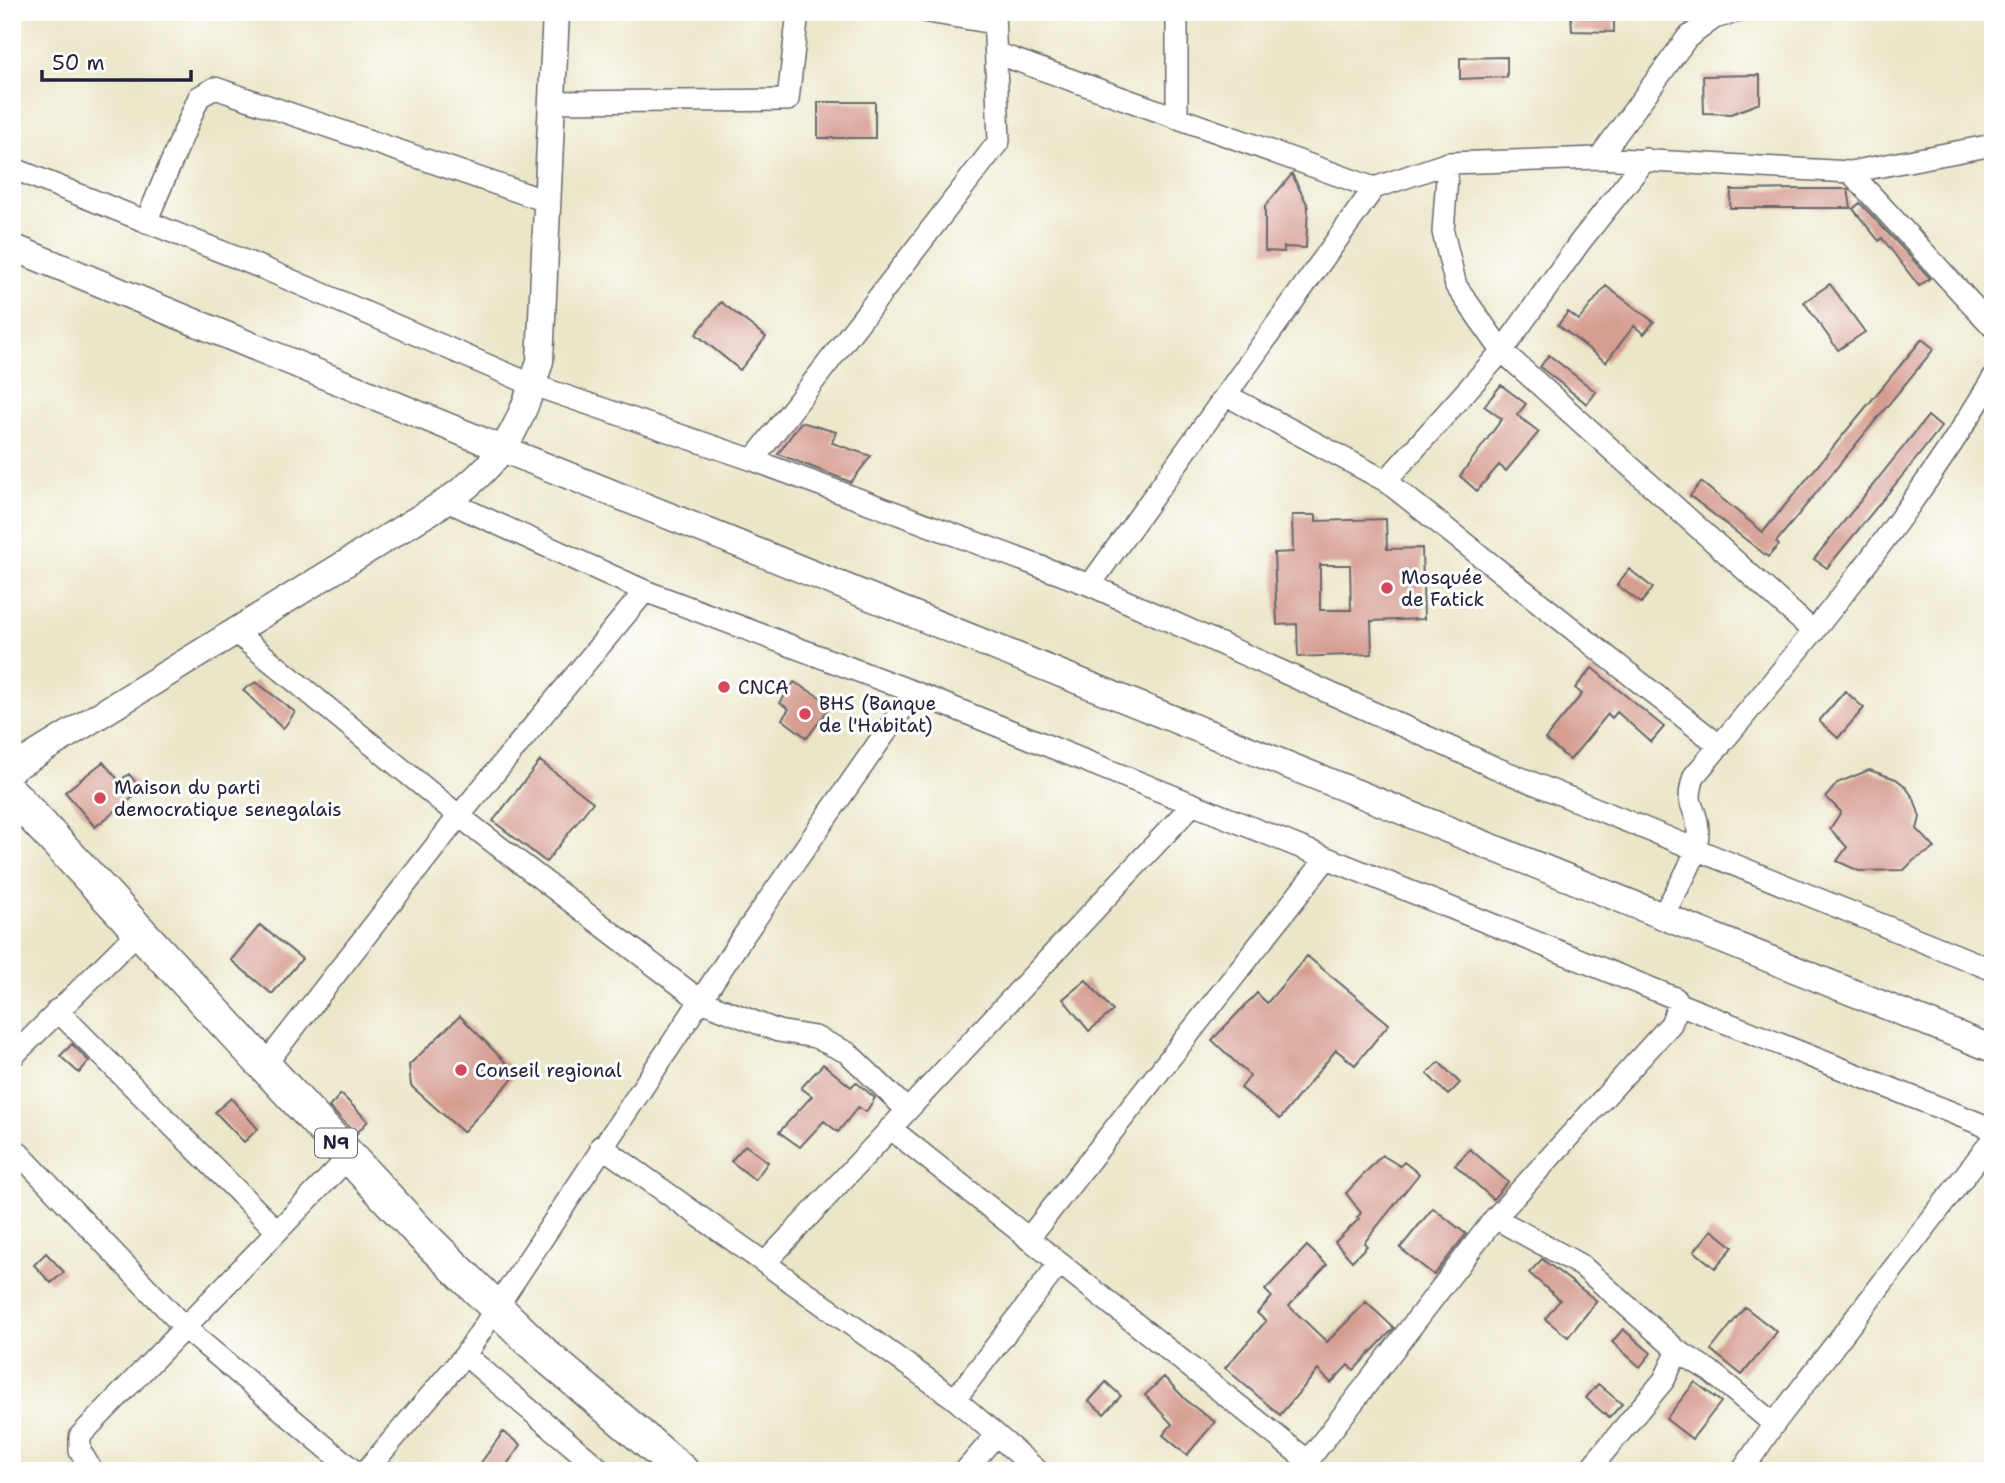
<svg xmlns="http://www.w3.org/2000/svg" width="2005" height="1483" font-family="'Shantell Sans',sans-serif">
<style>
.building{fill:#d59c90;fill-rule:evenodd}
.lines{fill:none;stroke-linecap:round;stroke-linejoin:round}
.minor-casing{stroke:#68676c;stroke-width:24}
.tertiary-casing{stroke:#68676c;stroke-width:29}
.primary-casing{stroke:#68676c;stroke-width:36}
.minor{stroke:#fff;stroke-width:21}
.tertiary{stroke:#fff;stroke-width:26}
.primary{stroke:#fff;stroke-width:33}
.poi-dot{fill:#d1495b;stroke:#fff;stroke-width:2.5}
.labels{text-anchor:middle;stroke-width:6;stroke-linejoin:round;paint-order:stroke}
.shield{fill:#fff;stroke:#646476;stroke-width:2}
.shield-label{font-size:18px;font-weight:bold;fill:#22223b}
.poi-label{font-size:19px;fill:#22223b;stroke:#fff;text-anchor:start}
</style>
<rect width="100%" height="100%" fill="#fff"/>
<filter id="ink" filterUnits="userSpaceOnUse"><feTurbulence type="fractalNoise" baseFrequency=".0143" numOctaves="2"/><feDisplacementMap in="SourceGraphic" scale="14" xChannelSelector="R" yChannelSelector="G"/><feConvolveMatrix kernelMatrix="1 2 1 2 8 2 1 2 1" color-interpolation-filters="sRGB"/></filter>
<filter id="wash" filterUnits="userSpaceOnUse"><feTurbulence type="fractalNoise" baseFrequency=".00686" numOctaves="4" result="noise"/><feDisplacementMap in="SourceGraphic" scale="28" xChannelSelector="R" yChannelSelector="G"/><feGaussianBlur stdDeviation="1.57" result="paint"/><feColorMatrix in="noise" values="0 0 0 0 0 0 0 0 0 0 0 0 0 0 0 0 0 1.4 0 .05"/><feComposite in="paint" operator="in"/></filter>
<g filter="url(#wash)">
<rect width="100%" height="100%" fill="#ebe6c8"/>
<g id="blocks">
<path class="building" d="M 1571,12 L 1614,12 L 1614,32 L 1572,31 Z
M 1507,57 L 1507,77 L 1460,79 L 1460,58 Z
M 1760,75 L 1760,103 L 1731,114 L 1704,113 L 1703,76 Z
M 818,102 L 875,102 L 875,138 L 818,138 Z
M 1292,174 L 1308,206 L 1306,248 L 1284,247 L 1284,252 L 1265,251 L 1265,206 Z
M 1798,189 L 1848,189 L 1851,208 L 1730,208 L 1731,190 Z
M 1860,203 L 1930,278 L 1919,286 L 1882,238 L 1879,241 L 1853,209 Z
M 1830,284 L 1865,332 L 1838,350 L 1804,302 Z
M 1606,286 L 1654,322 L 1644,334 L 1634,326 L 1606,362 L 1558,325 L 1568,312 L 1579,320 Z
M 721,302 L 766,337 L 740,370 L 696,334 Z
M 1922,339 L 1934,349 L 1776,542 L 1779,545 L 1768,557 L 1690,496 L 1701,482 L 1763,532 Z
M 1549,355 L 1596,392 L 1587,404 L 1540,367 Z
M 1501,385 L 1526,404 L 1517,415 L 1539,432 L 1506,471 L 1499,465 L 1477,491 L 1460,476 L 1502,419 L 1484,406 Z
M 1928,416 L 1941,427 L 1916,459 L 1827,568 L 1814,559 Z
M 801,422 L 836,432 L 832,443 L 871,456 L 851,482 L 778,454 Z
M 1292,515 L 1316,515 L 1316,521 L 1386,519 L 1387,549 L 1422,548 L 1424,619 L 1371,621 L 1372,654 L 1298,657 L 1297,624 L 1277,625 L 1274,553 L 1293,552 ZM 1320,565 L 1350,565 L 1351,610 L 1320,610 Z
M 1629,569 L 1653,588 L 1641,603 L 1617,585 Z
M 1592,668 L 1664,727 L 1651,742 L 1617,712 L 1612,718 L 1608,714 L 1570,760 L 1545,739 L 1582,694 L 1575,688 Z
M 256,682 L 295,712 L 283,729 L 243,690 Z
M 794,682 L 832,704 L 807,738 L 782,719 L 789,709 L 780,703 Z
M 1845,691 L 1864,708 L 1838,738 L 1819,721 Z
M 540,761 L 593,802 L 546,862 L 493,821 Z
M 103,762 L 119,781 L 129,774 L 142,790 L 95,827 L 65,792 Z
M 1869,770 L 1896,779 L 1905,786 L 1914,799 L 1920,817 L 1917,829 L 1935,848 L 1914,860 L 1904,870 L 1859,871 L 1837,861 L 1847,847 L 1830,829 L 1841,812 L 1826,797 L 1837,783 Z
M 260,925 L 302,959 L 272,994 L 231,960 Z
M 1307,956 L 1389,1024 L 1355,1065 L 1336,1050 L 1280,1119 L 1241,1088 L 1250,1076 L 1212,1040 L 1257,993 L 1267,1003 Z
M 1086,980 L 1113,1011 L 1089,1031 L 1063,999 Z
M 460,1016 L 517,1074 L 463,1132 L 411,1086 L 409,1065 Z
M 72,1044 L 89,1061 L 79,1073 L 60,1056 Z
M 1439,1062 L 1460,1083 L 1448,1095 L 1427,1074 Z
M 823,1064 L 851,1087 L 856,1082 L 875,1098 L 866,1112 L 858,1107 L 838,1132 L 824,1121 L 800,1147 L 779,1132 L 812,1096 L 801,1088 Z
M 341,1094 L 368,1121 L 356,1134 L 329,1107 Z
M 231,1098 L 258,1129 L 244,1142 L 215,1112 Z
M 745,1145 L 768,1162 L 755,1180 L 731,1161 Z
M 1470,1149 L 1508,1182 L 1493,1199 L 1455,1165 Z
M 1382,1155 L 1400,1166 L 1404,1162 L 1419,1174 L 1364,1243 L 1367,1246 L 1352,1261 L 1335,1242 L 1359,1219 L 1357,1218 L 1361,1213 L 1346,1193 Z
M 1433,1208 L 1466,1234 L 1434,1275 L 1400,1248 Z
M 1712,1230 L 1733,1247 L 1715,1268 L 1694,1251 Z
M 1307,1246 L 1327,1265 L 1289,1306 L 1327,1342 L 1366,1302 L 1394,1328 L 1354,1370 L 1348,1365 L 1331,1383 L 1318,1370 L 1280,1415 L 1225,1368 L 1266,1321 L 1257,1313 L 1272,1297 L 1265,1290 Z
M 46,1253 L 64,1272 L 51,1283 L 34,1265 Z
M 1542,1259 L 1597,1301 L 1568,1337 L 1545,1319 L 1560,1300 L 1529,1273 Z
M 1745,1307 L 1777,1332 L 1742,1375 L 1711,1350 Z
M 1623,1329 L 1651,1353 L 1640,1367 L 1612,1342 Z
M 1164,1377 L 1189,1403 L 1215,1422 L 1187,1455 L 1163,1435 L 1172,1424 L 1145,1395 Z
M 1106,1382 L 1121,1396 L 1104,1414 L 1089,1401 Z
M 1695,1382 L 1721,1402 L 1692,1439 L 1666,1419 Z
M 1598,1384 L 1622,1404 L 1609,1418 L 1586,1398 Z
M 503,1432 L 521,1445 L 502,1471 L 475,1471 Z"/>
</g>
</g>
<g filter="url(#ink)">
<use href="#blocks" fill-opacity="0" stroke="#68676c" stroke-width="2"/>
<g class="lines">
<defs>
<path id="minor" d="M 928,12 L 994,23
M 1177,12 L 1177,118
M 996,53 L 1374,188
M 552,102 L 788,100 L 798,12
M 1599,158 L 1687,38 L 1714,18 L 1736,12
M 1448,163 L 1443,232 L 1456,286 L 1502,351 L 1814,632
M 12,168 L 265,269 L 533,385 L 753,460 L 1090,585 L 1496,768 L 1993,970
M 1850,172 L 1993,327
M 146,222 L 199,97 L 215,88 L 546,201
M 1226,395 L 1386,481 L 1720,746
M 753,460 L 999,141 L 994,12
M 1386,481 L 1502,351 L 1580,242 L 1646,159
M 447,501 L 645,591 L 914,692 L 1675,998 L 1679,1004 L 1993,1129
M 1090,585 L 1374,188 L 1448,163 L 1599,158 L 1850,172 L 1993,145
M 234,631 L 459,816 L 645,591
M 1663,915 C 1676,889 1699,859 1698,829 C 1696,802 1684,810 1694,776 C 1801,649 1908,521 1993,378
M 57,1010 L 276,1230
M 12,1057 L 138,932
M 264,1066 L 459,816 L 701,1001 L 778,1031 L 815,1037 L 848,1053 L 907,1110
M 890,1128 L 1308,1461
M 12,1146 L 186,1329 L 354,1471
M 601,1146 L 955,1399 L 1038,1471
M 1495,1218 L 1582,1266 L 1678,1351 L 1664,1380 L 1588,1471
M 1028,1239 L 1327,858
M 765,1263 L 1193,804
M 1678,1351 L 1710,1371 L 1774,1424 L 1742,1471
M 465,1355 L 602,1471
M 955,1399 L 1059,1264
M 1774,1424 L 1993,1139
M 92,1471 L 80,1451 L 80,1436 L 349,1157
M 366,1471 L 465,1355 L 742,938 L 914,692
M 965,1471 L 996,1435
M 1300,1471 L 1495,1218 L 1671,1024 L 1679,1004"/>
<path id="tertiary" d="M 12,247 L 505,450 L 1993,1049
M 12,769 L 447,501 C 504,461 520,428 540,361 L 556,12"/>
<path id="primary" d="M 12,794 L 420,1233 L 545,1355 L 682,1471"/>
</defs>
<use href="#minor" class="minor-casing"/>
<use href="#tertiary" class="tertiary-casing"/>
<use href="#primary" class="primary-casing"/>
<use href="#minor" class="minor"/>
<use href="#tertiary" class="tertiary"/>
<use href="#primary" class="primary"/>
</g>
</g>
<g class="poi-dot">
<circle cx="1387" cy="588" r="7"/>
<circle cx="724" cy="687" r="7"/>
<circle cx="805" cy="714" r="7"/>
<circle cx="100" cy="798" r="7"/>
<circle cx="461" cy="1070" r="7"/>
</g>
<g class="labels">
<rect class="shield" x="315" y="1128.5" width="42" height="29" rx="5"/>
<g class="shield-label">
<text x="336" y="1149">N9</text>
</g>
<g class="poi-label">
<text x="1401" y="584">Mosquée<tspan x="1401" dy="22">de Fatick</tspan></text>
<text x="738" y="694">CNCA</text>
<text x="819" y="710">BHS (Banque<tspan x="819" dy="22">de l'Habitat)</tspan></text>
<text x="114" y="794">Maison du parti<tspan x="114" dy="22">democratique senegalais</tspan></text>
<text x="475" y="1077">Conseil regional</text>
</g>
</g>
<rect width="2005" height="1483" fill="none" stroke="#fff" stroke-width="42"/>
<path d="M42 70v10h149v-10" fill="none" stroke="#22223b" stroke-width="3.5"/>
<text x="52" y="70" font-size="21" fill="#22223b" stroke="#ffffff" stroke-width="5" paint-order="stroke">50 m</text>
</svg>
